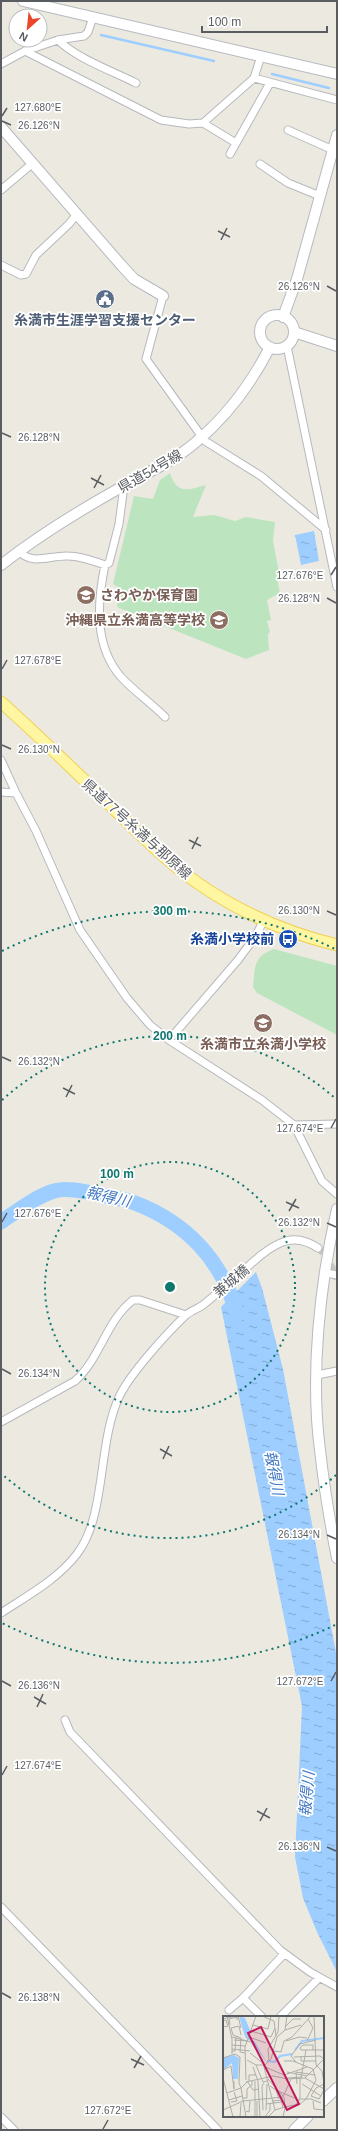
<svg xmlns="http://www.w3.org/2000/svg" width="338" height="2131" font-family="Arial,'Noto Sans JP',sans-serif">
<style>
.garden{fill:#bce4bf}
.water{fill:url(#water-ripples)}
.lines{fill:none;stroke-linecap:round;stroke-linejoin:round}
.stream{stroke:#9dceff;stroke-width:2.5}
.river{stroke:#9dceff;stroke-width:15}
.street-tunnel{stroke:#c7c6c0;stroke-width:7;stroke-dasharray:7 3.5;stroke-linecap:butt}
.street-casing{stroke:#b6b8bd;stroke-width:9}
.secondary-casing{stroke:#b6b9bf;stroke-width:12}
.primary-casing{stroke:#f1d054;stroke-width:13}
.street{stroke:#fff;stroke-width:7}
.secondary{stroke:#fff;stroke-width:10}
.primary{stroke:#fff6a2;stroke-width:11}
.ticks{fill:none;stroke:#595c61;stroke-width:1.5}
.ring{fill:none;stroke:#0f766e;stroke-width:2;stroke-dasharray:2 4}
.labels{text-anchor:middle;stroke-width:3.5;stroke-linejoin:round;paint-order:stroke}
.service-label{font-size:14px;font-weight:bold;fill:#4e5e75;stroke:#fff}
.street-label{font-size:14px;fill:#595c61;stroke:#fff}
.education-label{font-size:14px;font-weight:bold;fill:#785e54;stroke:#fff;text-anchor:start}
.transit-label{font-size:14px;font-weight:bold;fill:#164399;stroke:#fff;text-anchor:end}
.water-label{font-size:15px;font-style:italic;fill:#4177c2;stroke:#fff}
.inset-river{fill:none;stroke:#9dceff;stroke-width:2}
.inset-road{fill:none;stroke:#adada9;stroke-width:1}
.view{fill:#c2185b;fill-opacity:0.15;stroke:#c2185b;stroke-width:2}
.inset-edge{fill:none;stroke:#595c61;stroke-width:2}
.ticks-label{font-size:10px;text-anchor:middle;fill:#595c61;stroke:#fff;stroke-width:3.5;stroke-linejoin:round;paint-order:stroke}
.centre{fill:#0f766e;stroke:#fff;stroke-width:2}
.ring-label{font-size:12px;text-anchor:middle;font-weight:bold;fill:#0f766e;stroke:#fff;stroke-width:3.5;stroke-linejoin:round;paint-order:stroke}
</style>
<defs>
<pattern id="water-ripples" width="26" height="14" patternUnits="userSpaceOnUse"><rect width="26" height="14" fill="#9dceff"/><path d="M2 4q2-2 4 0t4 0M15 11q2-2 4 0t4 0" fill="none" stroke="#83aad2"/></pattern>
</defs>
<rect width="100%" height="100%" fill="#eceae0"/>
<path class="garden" d="M 170,473 C 177,495 188,490 206,485 L 193,517 L 214,515 L 235,521 L 246,517 L 275,522 L 273,541 L 280,577 L 277,578 L 280,593 L 267,600 L 271,620 L 267,621 L 270,632 L 268,634 L 269,650 L 246,659 L 117,607 L 119,588 L 113,584 L 134,496 L 153,499 L 160,480 Z
M 274,949 L 337,966 L 337,1035 L 257,993 L 253,987 C 255,968 253,956 274,949 Z"/>
<path class="water" d="M 314,531 L 319,561 L 301,565 L 295,535 Z
M 256,1272 L 262,1288 L 283,1369 L 337,1658 L 337,1972 L 317,1932 L 303,1898 L 295,1857 L 302,1706 L 221,1307 Z"/>
<g class="lines">
<path class="stream" d="M 101,35 L 214,61
M 272,74 L 329,88"/>
<path class="river" d="M 1,1222 C 17,1211 35,1197 54,1191 C 68,1187 87,1192 102,1195 C 112,1198 125,1199 135,1203 C 187,1223 223,1261 237,1315"/>
<path class="street-tunnel" d="M 318,1248 C 328,1256 332,1267 337,1279"/>
<defs>
<path id="street" d="M 58,40 C 76,58 112,71 136,83
M 25,51 L 161,120 L 189,124 L 203,123 L 254,78
M 261,56 L 254,78 L 337,100
M 1,64 L 25,51 L 58,40 L 84,36 L 88,32 L 93,17
M 203,123 L 236,143
M 288,130 L 333,150
M 230,154 L 270,83
M 260,164 L 288,183 L 320,196
M 1,190 L 33,163
M 1,265 L 21,275 L 26,274 L 36,255 L 69,224 L 77,214
M 163,296 L 146,359 L 205,441 L 261,476 L 326,530
M 287,346 L 337,587
M 19,551 C 32,566 50,555 68,556 C 80,556 94,561 105,565 L 109,563 L 119,524 L 124,486
M 105,565 C 97,603 94,646 121,677 C 134,691 151,703 165,717
M 1,760 L 16,793 L 36,831 L 80,930 L 127,998 L 150,1025 L 169,1040 L 262,1100 L 294,1125 L 322,1181 L 337,1194
M 1,792 L 16,793
M 169,1040 L 238,960 L 255,937 L 264,920
M 294,1125 L 337,1124
M 326,1273 L 337,1275
M 317,1375 L 337,1371
M 1,1422 L 75,1381 C 100,1359 106,1321 133,1300 L 140,1300 L 186,1315
M 1,1613 C 27,1596 58,1579 77,1554 C 107,1515 97,1442 120,1395 C 131,1373 166,1334 185,1316 C 190,1311 197,1309 203,1305 C 213,1297 223,1288 233,1280 C 248,1267 266,1247 286,1241 C 297,1238 309,1242 318,1248
M 65,1720 L 70,1732 L 280,1950 L 310,1972 L 337,1987
M 1,1907 L 218,2130
M 229,2010 L 243,1998
M 262,2017 L 243,1998 L 284,1954
M 280,2017 L 319,1978
M 1,2117 L 14,2130"/>
<path id="secondary" d="M 23,1 L 337,74
M 1,127 L 122,266 L 134,279 L 163,296
M260 332a17 17 0 1 1 34 0a17 17 0 1 1-34 0Z
M 283,317 L 297,279 L 337,135
M 294,332 L 337,346
M 1,565 C 38,536 77,512 118,489 C 144,474 173,462 196,442 C 226,417 252,382 270,347
M 337,1209 C 320,1283 310,1374 320,1450 C 324,1486 330,1523 337,1558
M 323,2101 L 337,2088
M 294,2130 L 308,2116"/>
<path id="primary" d="M 1,702 C 39,736 76,772 113,808 C 141,835 167,862 199,884 C 241,913 288,933 337,945"/>
</defs>
<use href="#street" class="street-casing"/>
<use href="#secondary" class="secondary-casing"/>
<use href="#primary" class="primary-casing"/>
<use href="#street" class="street"/>
<use href="#secondary" class="secondary"/>
<use href="#primary" class="primary"/>
</g>
<path class="ticks" d="M 2,116 L 7,108M 2,121 L 11,125M 218,231 L 230,237M 221,240 L 227,228M 327,286 L 336,291M 2,433 L 11,437M 91,478 L 104,485M 94,488 L 101,475M 331,575 L 336,567M 327,598 L 336,603M 2,669 L 7,660M 2,745 L 11,749M 189,840 L 201,846M 192,849 L 198,837M 327,911 L 336,915M 2,1057 L 11,1061M 63,1088 L 75,1094M 66,1097 L 72,1085M 331,1128 L 336,1119M 286,1202 L 299,1208M 289,1211 L 296,1199M 2,1222 L 7,1213M 327,1223 L 336,1227M 2,1369 L 11,1374M 160,1449 L 172,1456M 163,1459 L 169,1446M 327,1535 L 336,1539M 2,1681 L 11,1686M 331,1681 L 336,1672M 34,1697 L 46,1704M 37,1707 L 43,1694M 2,1775 L 7,1766M 257,1811 L 270,1818M 260,1821 L 267,1808M 327,1847 L 336,1851M 2,1993 L 11,1998M 131,2059 L 144,2065M 134,2068 L 141,2056M 103,2129 L 108,2120"/>
<g class="ring">
<circle cx="170" cy="1287" r="125"/>
<path d="M336 1475A251 251 0 0 1 2 1474M2 1100A251 251 0 0 1 336 1099"/>
<path d="M335 1625A376 376 0 0 1 2 1623M2 951A376 376 0 0 1 335 949"/>
</g>
<defs>
<symbol id="civic-disc" viewBox="-11 -11 22 22"><circle r="9.5" fill="#5c6f8a" stroke="#fff"/><path d="M-.6-6.5H3V-4.5H.6V-3L4-1V1h2V6H-6V1h2V-1L-.6-3ZM-1.2 2.5V6h2.4V2.5Z" fill="#fff"/></symbol>
<symbol id="school-disc" viewBox="-11 -11 22 22"><circle r="9.5" fill="#8d6e63" stroke="#fff"/><path d="M0-5L7-2L0 1L-7-2ZM-4 1L0 2.5L4 1V4Q0 6-4 4Z" fill="#fff"/></symbol>
<symbol id="bus-disc" viewBox="-11 -11 22 22"><circle r="9.5" fill="#1a4fb4" stroke="#fff"/><path d="M-5-6H5V4H4V6H2V4H-2V6H-4V4H-5ZM-3.5-4V0h7V-4ZM-3.5 1.2v1.5H-2V1.2ZM2 1.2v1.5H3.5V1.2Z" fill="#fff"/></symbol>
</defs>
<g fill-rule="evenodd">
<use href="#civic-disc" x="94" y="288" width="22" height="22"/>
<use href="#school-disc" x="75" y="584" width="22" height="22"/>
<use href="#school-disc" x="208" y="609" width="22" height="22"/>
<use href="#bus-disc" x="277" y="928" width="22" height="22"/>
<use href="#school-disc" x="252" y="1012" width="22" height="22"/>
</g>
<g class="labels">
<g class="service-label">
<text x="105" y="325">糸満市生涯学習支援センター</text>
</g>
<g class="street-label">
<text transform="translate(150 471) rotate(-30)" y="5">県道54号線</text>
<text transform="translate(137 829) rotate(42)" y="5">県道77号糸満与那原線</text>
<text transform="translate(231 1281) rotate(-40)" y="5">兼城橋</text>
</g>
<g class="education-label">
<text x="100" y="600">さわやか保育園</text>
<text x="205" y="625" text-anchor="end">沖縄県立糸満高等学校</text>
<text x="263" y="1049" text-anchor="middle">糸満市立糸満小学校</text>
</g>
<g class="transit-label">
<text x="274" y="944">糸満小学校前</text>
</g>
<g class="water-label">
<text transform="translate(108 1197) rotate(13)" y="5">報得川</text>
<text transform="translate(274 1473) rotate(79)" y="5">報得川</text>
<text transform="translate(307 1794) rotate(-85)" y="5">報得川</text>
</g>
</g>
<g transform="translate(223 2016)">
<rect width="101" height="101" fill="#eceae0"/>
<path d="M 16,0 L 22,2 L 27,14 L 25,21 L 32,26 L 44,47 L 30,27 L 22,21 ZM 11,39 L 16,42 L 15,63 L 10,63 L 9,47 L 0,54 L 0,42 Z" fill="#9dceff"/>
<path class="inset-river" d="M 72,34 L 79,25 L 101,22M 44,45 L 52,46 L 57,40 L 69,38"/>
<path class="inset-road" d="M 4,0 L 9,23 L 9,38M 15,0 L 18,12M 39,0 L 51,5 L 53,20M 91,0 L 93,49 L 99,55 L 101,67M 0,3 L 12,0M 0,5 L 3,4 L 5,10 L 0,11M 7,9 L 6,3 L 14,1 L 14,4M 30,9 L 45,13 L 48,0M 63,10 L 70,3 L 78,3M 62,14 L 78,9M 28,15 L 48,21 L 52,12M 18,19 L 16,10 L 8,12 L 10,19 L 18,22M 9,21 L 28,26 L 39,43 L 52,94M 26,21 L 43,27M 18,22 L 17,36 L 22,37M 11,24 L 24,25M 63,25 L 76,21 L 84,22M 84,25 L 90,12 L 85,3M 9,29 L 23,30M 9,33 L 27,35M 90,34 L 90,29 L 80,29 L 77,32 L 78,34 L 101,34M 9,35 L 12,35 L 13,21M 51,35 L 58,36 L 61,25 L 69,21 L 88,0M 27,37 L 41,48M 78,40 L 78,45 L 93,45M 71,41 L 97,40 L 101,43M 0,42 L 12,38 L 17,41 L 16,67 L 18,72M 24,44 L 33,49 L 42,49M 46,44 L 45,33 L 55,16 L 56,0M 61,45 L 70,45 L 90,53M 73,46 L 68,40 L 77,28 L 93,24M 33,49 L 40,66 L 44,65M 42,49 L 48,43 L 54,21 L 62,14 L 64,0M 30,51 L 35,65 L 37,101M 42,51 L 61,59M 0,54 L 8,50 L 11,73 L 11,65M 64,56 L 84,60M 61,59 L 84,51M 0,62 L 10,101M 64,62 L 79,61M 78,62 L 83,34M 82,62 L 101,73M 45,63 L 60,80M 23,64 L 22,31 L 33,0M 24,65 L 30,74 L 36,73M 26,65 L 26,59 L 33,59M 23,66 L 50,60 L 65,63 L 82,62 L 101,43M 74,68 L 73,56 L 92,59M 79,68 L 98,80M 101,68 L 93,72 L 88,80 L 96,83 L 101,74M 47,70 L 53,74 L 56,83M 18,72 L 23,101M 55,75 L 76,84M 4,77 L 18,72 L 24,66M 60,81 L 68,63M 20,82 L 24,82 L 24,73 L 29,69 L 29,65M 77,83 L 88,83 L 98,87M 6,84 L 19,80M 34,85 L 34,101M 90,85 L 91,93 L 101,94M 8,86 L 14,85 L 11,76M 51,87 L 50,85 L 58,84 L 60,92M 43,88 L 59,86M 73,89 L 77,83 L 77,62M 62,91 L 77,88 L 83,83 L 93,64 L 90,53M 0,94 L 20,85 L 60,81M 40,94 L 39,70 L 41,67M 43,94 L 44,68M 23,95 L 26,96 L 27,85M 17,101 L 18,87M 32,101 L 32,65M 42,101 L 47,94 L 47,88M 45,101 L 52,94 L 62,91M 60,101 L 62,92 L 61,81"/>
<path class="view" d="M 38,11 L 76,88 L 64,94 L 25,17 Z"/>
<rect width="101" height="101" class="inset-edge"/>
</g>
<g class="ticks-label">
<text x="38" y="111">127.680°E</text>
<text x="39" y="129">26.126°N</text>
<text x="299" y="290">26.126°N</text>
<text x="39" y="441">26.128°N</text>
<text x="300" y="579">127.676°E</text>
<text x="299" y="602">26.128°N</text>
<text x="38" y="664">127.678°E</text>
<text x="39" y="753">26.130°N</text>
<text x="299" y="914">26.130°N</text>
<text x="39" y="1065">26.132°N</text>
<text x="300" y="1132">127.674°E</text>
<text x="38" y="1217">127.676°E</text>
<text x="299" y="1226">26.132°N</text>
<text x="39" y="1377">26.134°N</text>
<text x="299" y="1538">26.134°N</text>
<text x="300" y="1685">127.672°E</text>
<text x="39" y="1689">26.136°N</text>
<text x="38" y="1769">127.674°E</text>
<text x="299" y="1850">26.136°N</text>
<text x="39" y="2001">26.138°N</text>
<text x="108" y="2114">127.672°E</text>
</g>
<circle cx="170" cy="1287" r="6" class="centre"/>
<g class="ring-label">
<text x="170" y="915">300 m</text>
<text x="170" y="1040">200 m</text>
<text x="117" y="1178">100 m</text>
</g>
<rect width="338" height="2131" fill="none" stroke="#595c61" stroke-width="4"/>
<g transform="translate(28 28) rotate(207)"><circle r="19" fill="#ffffff" stroke="#bdbec0"/>
<path d="M0-3L7 15L0 10L-7 15Z" fill="#e9462a"/>
<text y="-6" font-size="11" font-weight="bold" text-anchor="middle" fill="#595c61">N</text>
</g>
<path d="M202 26v6h125v-6" fill="none" stroke="#595c61" stroke-width="2"/>
<text x="208" y="26" font-size="12" fill="#595c61" stroke="#ffffff" stroke-width="3" paint-order="stroke">100 m</text>
</svg>
